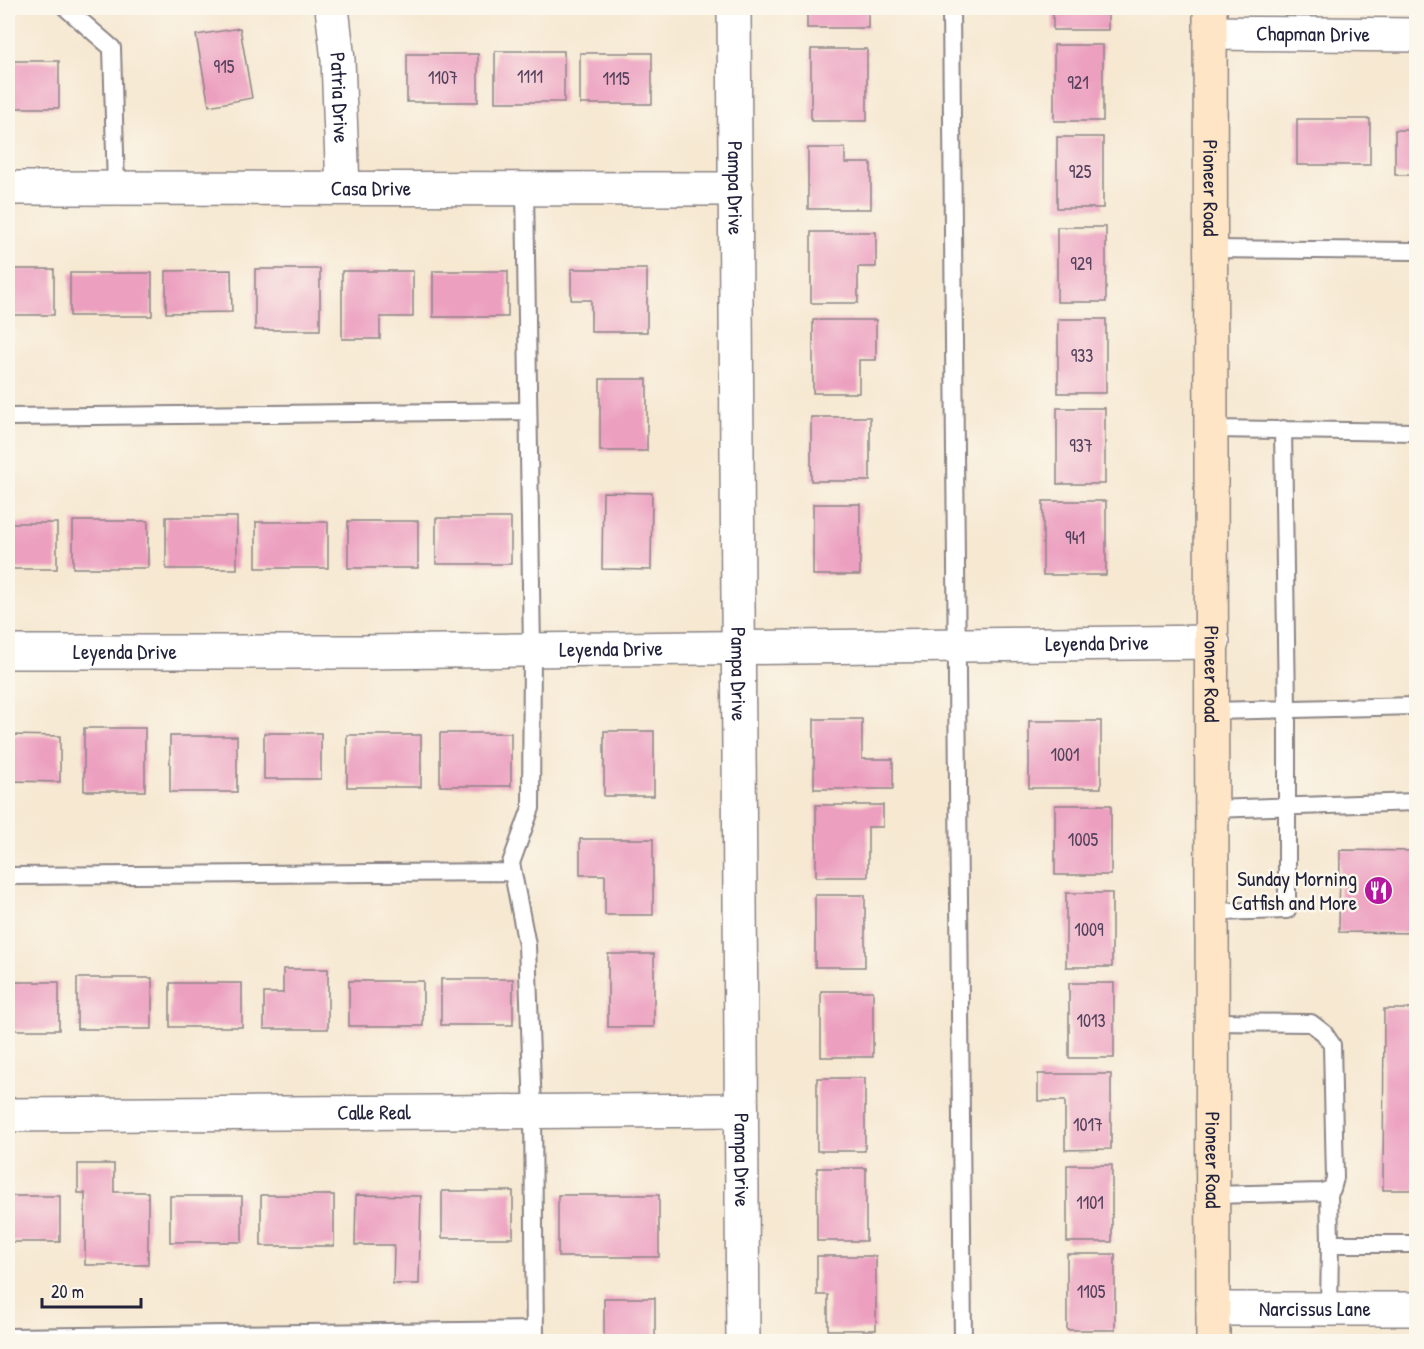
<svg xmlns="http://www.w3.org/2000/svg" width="1424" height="1349" font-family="'Patrick Hand',sans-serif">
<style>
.building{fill:#ec9fbf}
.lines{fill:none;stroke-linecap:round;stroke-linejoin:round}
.service-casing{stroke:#8c8586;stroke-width:20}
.minor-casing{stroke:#8c8586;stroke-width:36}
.tertiary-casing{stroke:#8c8586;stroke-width:36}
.secondary-casing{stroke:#8c8586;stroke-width:36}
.service{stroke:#fff;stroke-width:16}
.minor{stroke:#fff;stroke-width:33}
.tertiary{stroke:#fff;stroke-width:33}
.secondary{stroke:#fde5c5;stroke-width:33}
.labels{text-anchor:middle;stroke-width:5;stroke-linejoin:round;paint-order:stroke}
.number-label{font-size:18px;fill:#54415c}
.street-label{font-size:21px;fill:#22223b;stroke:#fbf7ec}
.poi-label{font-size:21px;fill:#22223b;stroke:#fbf7ec;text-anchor:end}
</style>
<rect width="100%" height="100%" fill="#fbf7ec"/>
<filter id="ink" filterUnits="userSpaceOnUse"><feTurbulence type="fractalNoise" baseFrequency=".0167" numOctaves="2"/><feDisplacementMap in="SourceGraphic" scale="12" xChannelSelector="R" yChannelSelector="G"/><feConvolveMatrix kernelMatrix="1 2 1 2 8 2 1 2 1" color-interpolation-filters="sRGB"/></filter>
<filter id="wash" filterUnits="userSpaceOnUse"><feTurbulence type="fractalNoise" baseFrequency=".008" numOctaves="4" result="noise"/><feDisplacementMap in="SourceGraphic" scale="24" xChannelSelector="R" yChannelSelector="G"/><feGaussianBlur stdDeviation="1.35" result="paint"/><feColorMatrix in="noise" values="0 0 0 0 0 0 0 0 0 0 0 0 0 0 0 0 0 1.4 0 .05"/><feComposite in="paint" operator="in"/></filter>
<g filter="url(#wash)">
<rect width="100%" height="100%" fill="#f6e8d1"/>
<g id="blocks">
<path class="building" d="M 807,8 L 868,8 L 868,28 L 807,28 Z
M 1053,8 L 1108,8 L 1108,30 L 1053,30 Z
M 240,28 L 252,98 L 209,106 L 196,35 Z
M 1054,45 L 1103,45 L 1103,121 L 1054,121 Z
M 811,49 L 867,49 L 867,121 L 811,121 Z
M 495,51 L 564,51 L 564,102 L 495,102 Z
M 580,53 L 652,53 L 652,104 L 580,104 Z
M 407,54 L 478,54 L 478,102 L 407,102 Z
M 8,61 L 59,61 L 59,108 L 8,108 Z
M 1297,119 L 1370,119 L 1370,165 L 1297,165 Z
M 1395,130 L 1416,130 L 1416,175 L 1395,175 Z
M 1057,137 L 1103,137 L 1103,208 L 1057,208 Z
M 808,148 L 845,148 L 845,163 L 871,163 L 871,209 L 808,209 Z
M 1057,227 L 1106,227 L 1106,302 L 1057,302 Z
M 811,232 L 876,232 L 876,267 L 858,267 L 858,303 L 811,303 Z
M 8,269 L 54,269 L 54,315 L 8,315 Z
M 255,269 L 320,269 L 320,330 L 255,330 Z
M 571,269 L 647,269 L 647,332 L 591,332 L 591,300 L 571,300 Z
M 231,270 L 232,312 L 166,313 L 166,271 Z
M 342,271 L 413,271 L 413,317 L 380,317 L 380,339 L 342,339 Z
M 433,271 L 508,271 L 508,317 L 433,317 Z
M 70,273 L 152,273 L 152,316 L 70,316 Z
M 1058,319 L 1106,319 L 1106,393 L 1058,393 Z
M 813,320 L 876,320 L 876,360 L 859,360 L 859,393 L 813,393 Z
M 600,379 L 647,379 L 647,451 L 600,451 Z
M 1057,408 L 1105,408 L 1105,484 L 1057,484 Z
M 811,417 L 870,417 L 870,481 L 811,481 Z
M 603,492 L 652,493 L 651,570 L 602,569 Z
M 1043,501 L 1106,501 L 1106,575 L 1043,575 Z
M 813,504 L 860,504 L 860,575 L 813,575 Z
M 166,517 L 237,517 L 237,569 L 166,569 Z
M 436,518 L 511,518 L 511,564 L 436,564 Z
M 73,521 L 148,521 L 148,568 L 73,568 Z
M 348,521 L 418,521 L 418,568 L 348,568 Z
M 256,522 L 328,522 L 328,568 L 256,568 Z
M 8,523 L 57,523 L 57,569 L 8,569 Z
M 814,719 L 862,719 L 862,759 L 893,759 L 893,789 L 814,789 Z
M 1029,721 L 1101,721 L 1101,788 L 1029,788 Z
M 84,728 L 145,728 L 145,791 L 84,791 Z
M 604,731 L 654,731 L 654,796 L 604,796 Z
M 264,733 L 321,733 L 321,779 L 264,779 Z
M 440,733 L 511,733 L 511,786 L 440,786 Z
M 8,735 L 60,736 L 60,782 L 8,781 Z
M 347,735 L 421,735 L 421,787 L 347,787 Z
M 170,736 L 237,736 L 237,792 L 170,792 Z
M 816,805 L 883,805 L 883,827 L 868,827 L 868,877 L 816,877 Z
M 1055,805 L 1111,805 L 1111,875 L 1055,875 Z
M 580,839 L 653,839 L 653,915 L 605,915 L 605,875 L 580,875 Z
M 1340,850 L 1416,851 L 1416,933 L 1339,932 Z
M 1066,893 L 1112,893 L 1112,967 L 1066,967 Z
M 815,895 L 865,895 L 865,967 L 815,967 Z
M 608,954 L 654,954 L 654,1027 L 608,1027 Z
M 283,969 L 328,969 L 328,1029 L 264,1029 L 264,993 L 283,993 Z
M 77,978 L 152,978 L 152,1029 L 77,1029 Z
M 441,979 L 513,979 L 513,1025 L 441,1025 Z
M 349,981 L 423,981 L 423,1026 L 349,1026 Z
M 8,982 L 59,982 L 59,1030 L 8,1030 Z
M 170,983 L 242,983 L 242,1027 L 170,1027 Z
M 1069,983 L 1114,983 L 1114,1058 L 1069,1058 Z
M 821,991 L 873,991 L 873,1057 L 821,1057 Z
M 1384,1009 L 1416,1009 L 1416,1190 L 1383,1190 Z
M 1038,1074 L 1111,1074 L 1111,1149 L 1065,1150 L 1065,1101 L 1038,1101 Z
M 817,1078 L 865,1078 L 865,1151 L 817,1151 Z
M 78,1164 L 114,1164 L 114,1192 L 148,1192 L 148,1265 L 85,1265 L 85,1193 L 78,1193 Z
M 1067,1165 L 1112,1165 L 1112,1242 L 1067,1242 Z
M 817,1168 L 866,1168 L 866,1241 L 817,1241 Z
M 442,1191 L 513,1191 L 513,1238 L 442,1238 Z
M 261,1195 L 334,1195 L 334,1246 L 261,1246 Z
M 356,1195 L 421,1196 L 419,1284 L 393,1284 L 394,1245 L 355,1245 Z
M 558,1195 L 659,1195 L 659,1257 L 558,1257 Z
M 8,1196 L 60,1196 L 60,1242 L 8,1242 Z
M 170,1196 L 242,1196 L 242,1242 L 170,1242 Z
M 1067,1254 L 1115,1254 L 1115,1330 L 1067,1330 Z
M 817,1256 L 876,1256 L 876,1330 L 828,1330 L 828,1295 L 817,1295 Z
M 604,1298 L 655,1298 L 655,1342 L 604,1342 Z"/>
</g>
</g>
<g filter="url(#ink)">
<use href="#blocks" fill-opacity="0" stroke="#8c8586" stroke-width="1.5"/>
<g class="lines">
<defs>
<path id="service" d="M 66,8 L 112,48 L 116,188
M 951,8 L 963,1342
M 525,188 L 532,651 L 531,808 L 511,863 L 527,945 L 533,1111 L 535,1342
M 1212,249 L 1416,251
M 8,417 L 528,411
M 1212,429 L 1416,432
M 1213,711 L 1416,706
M 1213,809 L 1416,802
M 8,876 L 513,872
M 1213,912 L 1287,910 L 1287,709 L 1283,429
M 1213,1022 L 1311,1023 L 1324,1033 L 1332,1045 L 1335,1178 L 1332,1189 L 1322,1192 L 1213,1195
M 1329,1190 L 1330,1244 L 1416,1244
M 1329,1309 L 1330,1244
M 8,1337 L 535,1330"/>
<g id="minor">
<path id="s1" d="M 332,8 L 338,60 L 343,188"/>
<path id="s2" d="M 734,8 L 743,1342"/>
<path id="s3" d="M 8,188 L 736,189"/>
<path id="s4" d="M 8,652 L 361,652 L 1213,642"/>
<path id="s5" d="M 8,1115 L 741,1110"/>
<path id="s6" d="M 1213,1309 L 1416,1309"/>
</g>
<g id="tertiary">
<path id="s7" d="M 1211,33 L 1416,35"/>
</g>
<g id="secondary">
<path id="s8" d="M 1210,8 L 1213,1342"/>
</g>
</defs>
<use href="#service" class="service-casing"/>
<use href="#minor" class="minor-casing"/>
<use href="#tertiary" class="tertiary-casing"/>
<use href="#secondary" class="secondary-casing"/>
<use href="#service" class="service"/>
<use href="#minor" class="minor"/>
<use href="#tertiary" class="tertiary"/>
<use href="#secondary" class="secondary"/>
</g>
</g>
<defs>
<symbol id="restaurant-disc" viewBox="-11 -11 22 22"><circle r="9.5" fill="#b5179e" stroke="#fbf7ec"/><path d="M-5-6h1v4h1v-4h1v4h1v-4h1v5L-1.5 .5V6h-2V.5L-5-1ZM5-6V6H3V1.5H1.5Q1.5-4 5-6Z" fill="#fff"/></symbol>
</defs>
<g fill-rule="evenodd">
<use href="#restaurant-disc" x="1362" y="874" width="33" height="33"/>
</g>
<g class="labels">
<g class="number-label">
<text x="224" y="73">915</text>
<text x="530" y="83">1111</text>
<text x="443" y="84">1107</text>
<text x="616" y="85">1115</text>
<text x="1078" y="89">921</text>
<text x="1080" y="178">925</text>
<text x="1081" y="270">929</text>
<text x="1082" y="362">933</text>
<text x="1081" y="452">937</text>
<text x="1075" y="544">941</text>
<text x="1065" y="761">1001</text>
<text x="1083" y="846">1005</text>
<text x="1089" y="936">1009</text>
<text x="1091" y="1027">1013</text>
<text x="1088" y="1131">1017</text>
<text x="1090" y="1209">1101</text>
<text x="1091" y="1298">1105</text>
</g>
<g class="street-label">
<text dy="7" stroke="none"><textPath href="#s7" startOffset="102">Chapman Drive</textPath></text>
<text dy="7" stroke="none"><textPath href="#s1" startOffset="90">Patria Drive</textPath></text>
<text dy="7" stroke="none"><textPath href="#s3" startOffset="363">Casa Drive</textPath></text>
<text dy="7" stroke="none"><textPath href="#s2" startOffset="180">Pampa Drive</textPath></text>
<text dy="7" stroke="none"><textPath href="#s8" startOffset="180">Pioneer Road</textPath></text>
<text dy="7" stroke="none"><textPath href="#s4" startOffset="1089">Leyenda Drive</textPath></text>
<text dy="7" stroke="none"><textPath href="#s4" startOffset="603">Leyenda Drive</textPath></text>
<text dy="7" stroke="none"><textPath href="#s4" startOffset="117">Leyenda Drive</textPath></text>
<text dy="7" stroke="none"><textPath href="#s8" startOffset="666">Pioneer Road</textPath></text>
<text dy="7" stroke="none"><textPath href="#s2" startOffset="666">Pampa Drive</textPath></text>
<text dy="7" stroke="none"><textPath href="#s5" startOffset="366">Calle Real</textPath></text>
<text dy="7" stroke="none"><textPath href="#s2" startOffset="1152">Pampa Drive</textPath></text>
<text dy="7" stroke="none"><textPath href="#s8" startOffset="1152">Pioneer Road</textPath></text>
<text dy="7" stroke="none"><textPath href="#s6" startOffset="102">Narcissus Lane</textPath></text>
</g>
<g class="poi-label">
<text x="1357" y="886">Sunday Morning<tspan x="1357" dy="24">Catfish and More</tspan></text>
</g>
</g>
<rect width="1424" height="1349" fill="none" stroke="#fbf7ec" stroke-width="30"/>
<path d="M42 1298v9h99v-9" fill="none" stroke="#22223b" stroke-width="3"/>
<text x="51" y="1298" font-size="18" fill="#22223b" stroke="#fbf7ec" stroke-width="4.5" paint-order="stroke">20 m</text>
</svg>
